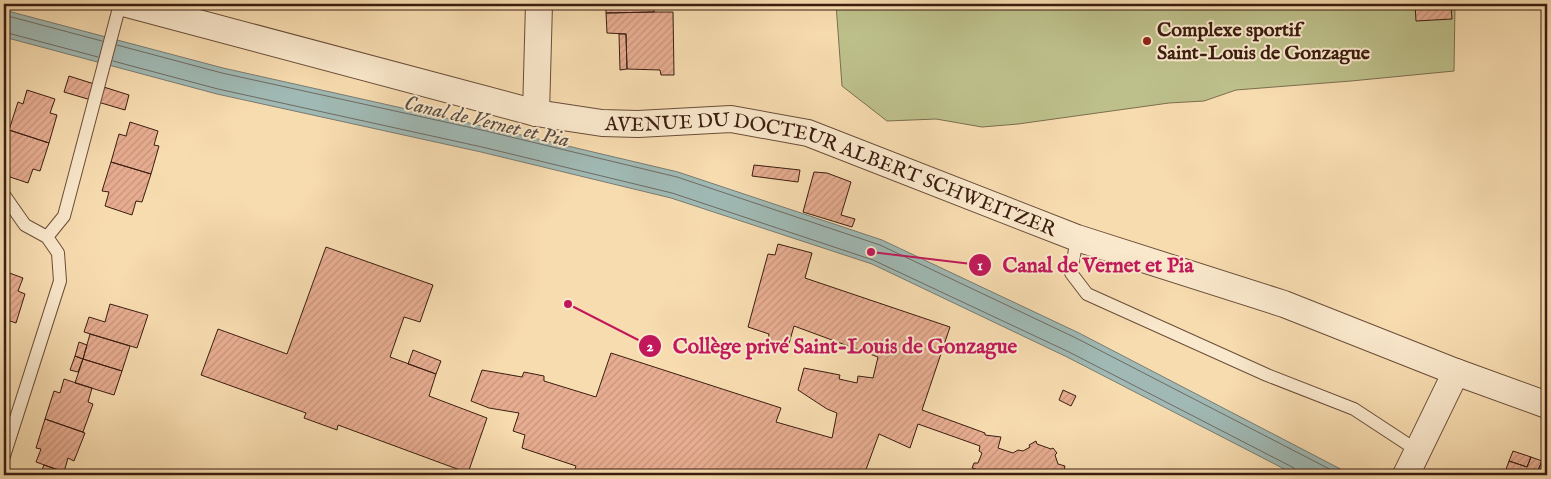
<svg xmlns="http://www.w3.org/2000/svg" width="1551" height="479" font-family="'IM FELL English',serif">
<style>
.garden{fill:#bdc08b;stroke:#7c6e4e}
.water{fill:#a0b9b4;stroke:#787b72}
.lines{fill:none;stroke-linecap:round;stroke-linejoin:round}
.shore{stroke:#6e6b62;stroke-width:1}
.building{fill:url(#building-hatch);stroke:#3b1d10}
.service-casing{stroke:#6a4d38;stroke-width:14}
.minor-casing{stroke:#6a4d38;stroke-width:28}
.service{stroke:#fae8cc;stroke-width:12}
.minor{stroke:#fae8cc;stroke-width:26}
.poi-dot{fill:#8f2418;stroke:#fae8cc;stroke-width:2}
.labels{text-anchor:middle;stroke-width:4;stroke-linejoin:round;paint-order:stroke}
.poi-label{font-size:20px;font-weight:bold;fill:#3b1d10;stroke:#fae8cc;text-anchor:start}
.street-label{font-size:20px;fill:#3b1d10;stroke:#fae8cc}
.water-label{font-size:21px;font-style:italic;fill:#594c41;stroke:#fae8cc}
.leader{fill:none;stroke:#c2185b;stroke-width:2}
.callout-dot{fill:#c2185b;stroke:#fae8cc;stroke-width:2}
.mark-label{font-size:15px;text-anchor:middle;font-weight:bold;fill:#fff}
.callout-label{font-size:21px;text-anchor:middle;font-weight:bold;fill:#c2185b;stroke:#fae8cc;stroke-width:4;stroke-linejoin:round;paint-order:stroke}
</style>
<defs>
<pattern id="building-hatch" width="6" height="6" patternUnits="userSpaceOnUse" patternTransform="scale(1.25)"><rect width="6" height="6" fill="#e7ad91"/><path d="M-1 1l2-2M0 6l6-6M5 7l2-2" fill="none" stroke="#c7947c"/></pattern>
</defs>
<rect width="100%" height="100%" fill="#f7dcb0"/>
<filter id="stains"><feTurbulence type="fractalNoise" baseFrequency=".004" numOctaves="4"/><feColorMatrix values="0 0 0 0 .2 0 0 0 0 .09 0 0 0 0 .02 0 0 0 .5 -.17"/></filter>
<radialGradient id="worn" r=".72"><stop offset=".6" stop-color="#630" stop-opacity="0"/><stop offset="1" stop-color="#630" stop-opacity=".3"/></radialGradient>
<path class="garden" d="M 836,4 L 1455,4 L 1454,71 L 1351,81 L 1236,90 L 1204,101 L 1169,103 L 1018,124 L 982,127 L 936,119 L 887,121 L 842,86 Z"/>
<path class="water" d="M 4,10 L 223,68 L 487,127 L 678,172 L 882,240 L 1079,333 L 1352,475 L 1296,475 L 1067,357 L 872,264 L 671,198 L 481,152 L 217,94 L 4,37 Z"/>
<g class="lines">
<path class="shore" d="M 4,15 L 102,41
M 4,32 L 98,57
M 117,45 L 222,73 L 486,131 L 677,177 L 880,245 L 1076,338 L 1341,475
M 113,61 L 218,89 L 482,147 L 672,193 L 873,260 L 1069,352 L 1294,468 L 1296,471 L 1297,475"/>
</g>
<path class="building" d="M 606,4 L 654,4 L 654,12 L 606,13 Z
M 1415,4 L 1451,4 L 1452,19 L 1416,21 Z
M 654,12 L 673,12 L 674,75 L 661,75 L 660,70 L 627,69 L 626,34 L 607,33 L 606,13 Z
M 619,34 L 626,34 L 627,69 L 620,70 Z
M 69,76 L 129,95 L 125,110 L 64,92 Z
M 27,90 L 55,99 L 50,113 L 57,115 L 49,143 L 9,130 L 18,102 L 23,104 Z
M 130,122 L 158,131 L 154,145 L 159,146 L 151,174 L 111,162 L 119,134 L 126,136 Z
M 9,130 L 49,143 L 40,171 L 33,169 L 28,183 L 4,175 L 5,160 L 4,160 L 4,146 Z
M 111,162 L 151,174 L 142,202 L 136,201 L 132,215 L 105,206 L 109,192 L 102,191 Z
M 754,165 L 800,170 L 798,182 L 752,176 Z
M 814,172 L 827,173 L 851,182 L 841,215 L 855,219 L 852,227 L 803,212 Z
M 778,244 L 812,253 L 805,278 L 950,327 L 922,410 L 985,433 L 985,435 L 1001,437 L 998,448 L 1013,453 L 1018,450 L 1023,451 L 1030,447 L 1029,445 L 1036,441 L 1037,444 L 1051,449 L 1053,448 L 1057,453 L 1055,455 L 1058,464 L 1065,466 L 1064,470 L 1077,475 L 974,475 L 976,469 L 972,468 L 974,463 L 978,463 L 982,453 L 979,451 L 980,446 L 918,424 L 910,448 L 879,434 L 864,475 L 573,475 L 576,466 L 522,448 L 525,435 L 513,431 L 519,413 L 489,408 L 471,401 L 482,370 L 522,377 L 524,372 L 544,376 L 544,381 L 596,397 L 611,353 L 781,408 L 776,422 L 832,438 L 837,413 L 827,409 L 798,390 L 804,368 L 840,375 L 839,379 L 857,383 L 858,376 L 873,378 L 878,357 L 794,326 L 788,347 L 768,341 L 769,334 L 748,327 L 768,254 L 775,255 Z
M 326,247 L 433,285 L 420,322 L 404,317 L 390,357 L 436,374 L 429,396 L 487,418 L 468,473 L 338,425 L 337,430 L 304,418 L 306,413 L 201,375 L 218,329 L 287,354 Z
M 4,271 L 23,278 L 18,291 L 25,294 L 16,323 L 4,319 Z
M 110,304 L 148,315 L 137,348 L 84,332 L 89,317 L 105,322 Z
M 90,334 L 130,346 L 122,371 L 83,359 Z
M 79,342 L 87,345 L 83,359 L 75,356 Z
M 413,350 L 441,361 L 436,374 L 408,364 Z
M 75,356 L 83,359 L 78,372 L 70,370 Z
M 83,359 L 122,371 L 114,395 L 75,383 Z
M 64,379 L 92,388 L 88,402 L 93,404 L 83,432 L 45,419 L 54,391 L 60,393 Z
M 1063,390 L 1076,396 L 1071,406 L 1059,400 Z
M 45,419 L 85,433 L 74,461 L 68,458 L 64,472 L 36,462 L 41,449 L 36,448 Z
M 1513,451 L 1531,457 L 1527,467 L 1509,461 Z
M 1531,457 L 1542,461 L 1536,475 L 1504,475 L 1509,461 L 1527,467 Z
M 1542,461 L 1547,463 L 1547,475 L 1536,475 Z
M 44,465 L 64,472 L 72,475 L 40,475 Z"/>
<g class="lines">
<defs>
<path id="service" d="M 4,195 L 25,225 L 47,237
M 1077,238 L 1071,273 L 1087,294 L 1267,375 L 1354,409 L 1418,451
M 4,456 L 60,281 L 58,253 L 47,237 L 64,216 L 120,4"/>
<g id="minor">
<path id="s1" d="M 127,4 L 536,113 L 602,123 L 638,124 L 731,119 L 808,133 L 1077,238 L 1284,304 L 1456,372 L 1547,405"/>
<path d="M 536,113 L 539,4"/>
<path d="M 1406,475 L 1456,372"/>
</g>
</defs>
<use href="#service" class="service-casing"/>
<use href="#minor" class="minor-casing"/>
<use href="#service" class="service"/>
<use href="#minor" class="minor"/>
</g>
<circle class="poi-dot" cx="1147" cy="41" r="5"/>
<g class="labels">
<g class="poi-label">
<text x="1157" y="36">Complexe sportif<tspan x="1157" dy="23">Saint-Louis de Gonzague</tspan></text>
</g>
<g class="street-label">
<text dy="7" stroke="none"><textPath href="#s1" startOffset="728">AVENUE DU DOCTEUR ALBERT SCHWEITZER</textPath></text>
</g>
<g class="water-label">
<text transform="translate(487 121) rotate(13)" y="7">Canal de Vernet et Pia</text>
</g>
</g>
<path class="leader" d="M871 252L980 265M568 304L650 346"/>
<g class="callout-dot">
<circle cx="871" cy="252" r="5"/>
<circle cx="568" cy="304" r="5"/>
<circle cx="980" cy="265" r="12"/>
<circle cx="650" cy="346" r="12"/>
</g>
<g class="mark-label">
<text x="980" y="270">1</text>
<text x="650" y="351">2</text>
</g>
<g class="callout-label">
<text x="1098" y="272">Canal de Vernet et Pia</text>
<text x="845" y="353">Collège privé Saint-Louis de Gonzague</text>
</g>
<rect width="1551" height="479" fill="none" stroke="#f7dcb0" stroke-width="20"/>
<rect x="5" y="5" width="1541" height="469" fill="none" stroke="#3b1d10" stroke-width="2.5"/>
<rect x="10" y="10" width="1531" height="459" fill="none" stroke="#3b1d10"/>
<rect width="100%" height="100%" filter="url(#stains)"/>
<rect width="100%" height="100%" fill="url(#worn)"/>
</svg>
